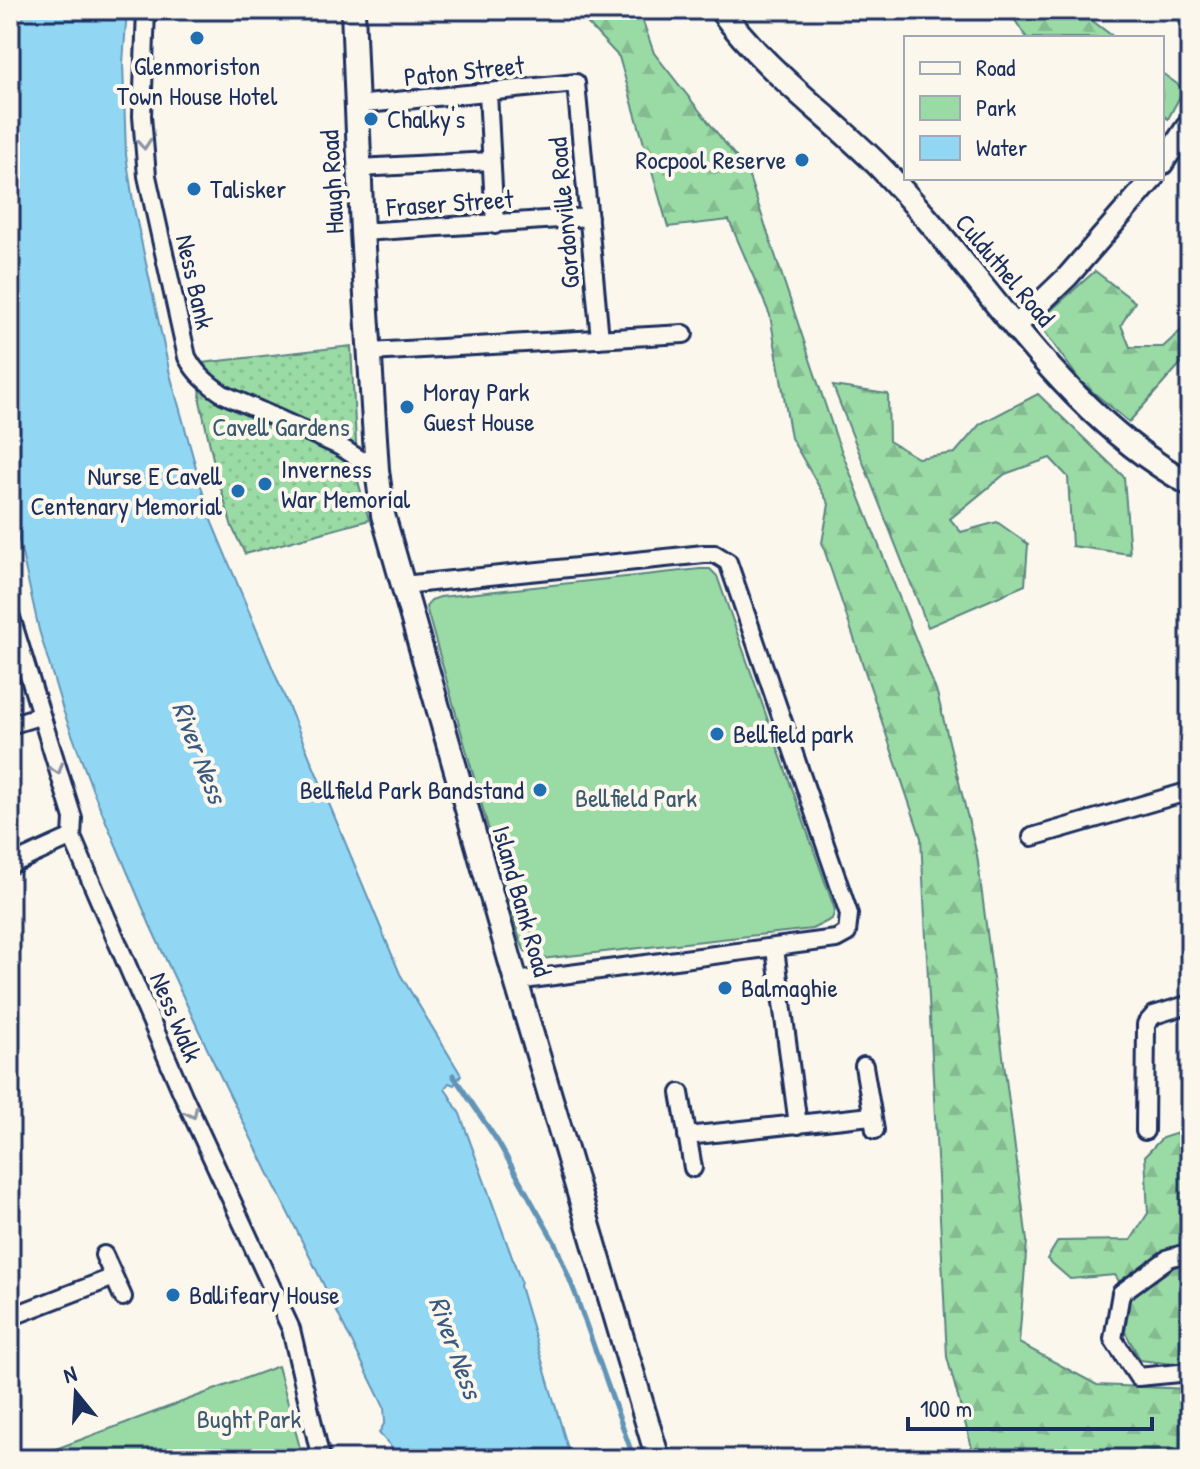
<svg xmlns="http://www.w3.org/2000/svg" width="1200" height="1469" font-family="'Patrick Hand',sans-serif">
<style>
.green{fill:#9adaa4;stroke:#5a8481;stroke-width:2}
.forest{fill:url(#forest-firs);stroke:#5a8481;stroke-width:2}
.garden{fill:url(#garden-dots);stroke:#5a8481;stroke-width:2}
.water{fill:#91d7f3;stroke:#6294b7;stroke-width:2}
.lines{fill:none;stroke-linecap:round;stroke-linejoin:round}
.stream{stroke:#6294b7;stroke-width:5}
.minor-casing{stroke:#1b2f5e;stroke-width:22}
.tertiary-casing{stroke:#1b2f5e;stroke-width:26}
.secondary-casing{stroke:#1b2f5e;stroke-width:28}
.minor{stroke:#fbf7ec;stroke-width:16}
.tertiary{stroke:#fbf7ec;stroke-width:20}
.secondary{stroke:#fbf7ec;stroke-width:22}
.oneway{stroke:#8b93a5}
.poi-dot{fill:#1f6fb2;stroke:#fbf7ec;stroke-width:3}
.labels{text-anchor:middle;stroke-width:8;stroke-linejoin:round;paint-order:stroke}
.poi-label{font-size:26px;fill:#1b2f5e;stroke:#fbf7ec;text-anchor:start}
.street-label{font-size:26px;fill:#1b2f5e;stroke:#fbf7ec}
.park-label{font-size:26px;fill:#3b5a70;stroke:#fbf7ec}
.water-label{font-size:28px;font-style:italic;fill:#385983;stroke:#fbf7ec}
</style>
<defs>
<pattern id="forest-firs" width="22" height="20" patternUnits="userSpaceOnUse" patternTransform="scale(2)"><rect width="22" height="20" fill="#9adaa4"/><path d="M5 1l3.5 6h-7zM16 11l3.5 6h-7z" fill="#84bb90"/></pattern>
<pattern id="garden-dots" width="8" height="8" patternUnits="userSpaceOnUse" patternTransform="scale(2)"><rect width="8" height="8" fill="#9adaa4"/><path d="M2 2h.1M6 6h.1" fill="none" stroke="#84bb90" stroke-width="1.8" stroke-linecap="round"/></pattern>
</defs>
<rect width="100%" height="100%" fill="#fbf7ec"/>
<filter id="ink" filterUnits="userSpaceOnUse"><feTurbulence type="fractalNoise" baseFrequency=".0125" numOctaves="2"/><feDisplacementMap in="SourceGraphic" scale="16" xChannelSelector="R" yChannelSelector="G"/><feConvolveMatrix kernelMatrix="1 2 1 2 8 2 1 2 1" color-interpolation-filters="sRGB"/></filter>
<g filter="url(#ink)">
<path class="green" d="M 700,569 L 710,569 L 717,576 L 835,910 L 832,919 L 812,929 L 541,959 L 525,951 L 520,941 L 426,607 L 431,600 L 440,597 Z
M 278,1366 L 303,1459 L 29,1459 Z"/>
<path class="forest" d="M 575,10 L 639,10 L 654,53 L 747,171 L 836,437 L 937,693 L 977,855 L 1027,1241 L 1019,1343 L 1097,1385 L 1190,1389 L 1190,1459 L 975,1459 L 947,1357 L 921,838 L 822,543 L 829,504 L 791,438 L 770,315 L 729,220 L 668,227 L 619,57 Z
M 1008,10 L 1078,10 L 1115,38 L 1027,38 Z
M 1162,73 L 1184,89 L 1168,119 L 1162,114 Z
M 1095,271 L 1135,302 L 1121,325 L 1130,347 L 1163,347 L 1190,322 L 1190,353 L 1129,422 L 1081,382 L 1042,328 L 1048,313 Z
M 833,386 L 888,394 L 889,441 L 918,458 L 955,453 L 980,424 L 1038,394 L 1124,477 L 1130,554 L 1072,546 L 1068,477 L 1050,458 L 1005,474 L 950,519 L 961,532 L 997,522 L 1028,544 L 1025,585 L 928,627 Z
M 1190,1129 L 1190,1358 L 1180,1365 L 1140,1360 L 1125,1332 L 1130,1298 L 1115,1275 L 1070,1279 L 1047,1259 L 1058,1241 L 1131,1240 L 1148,1213 L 1145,1156 L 1162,1138 Z"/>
<path class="garden" d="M 351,346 L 358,481 L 369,520 L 245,554 L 232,527 L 216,472 L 200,401 L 202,363 Z"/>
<path class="water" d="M 10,10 L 127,10 L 123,63 L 126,155 L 134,208 L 170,374 L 210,518 L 400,974 L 461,1075 L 454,1085 L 449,1083 L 445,1088 L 460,1114 L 521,1282 L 520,1286 L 571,1459 L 398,1459 L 389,1444 L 379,1433 L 385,1422 L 384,1407 L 212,1059 L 150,925 L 93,791 L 63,710 L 39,630 L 10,500 Z"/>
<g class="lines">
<path class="stream" d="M 453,1075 L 498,1142 L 555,1243 L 575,1293 L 634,1459"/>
<defs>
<path id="minor" d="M 146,10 L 142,116 L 147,176 L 187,357 C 196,374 207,383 223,394 L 339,446 L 377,470
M 488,93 L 495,225
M 356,105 L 576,83 L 600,339
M 359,168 L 491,161
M 362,232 L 589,217
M 370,352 L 684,334
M 403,585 L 704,554 L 715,554 L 728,562 L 849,914 L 847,933 L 836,939 L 516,981
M 10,614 L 73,818 L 72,837 L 183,1095 L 291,1329 L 321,1459
M 10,725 L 39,716
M 1032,837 L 1190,791
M 10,865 L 72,837
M 775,949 L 798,1125
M 864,1066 L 875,1130
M 680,1093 L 693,1168
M 1145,1131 L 1146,1024 L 1154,1015 L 1190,1004
M 687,1136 L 871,1116
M 1190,1252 L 1169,1258 L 1121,1293 L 1113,1339 L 1138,1377 L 1190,1372
M 114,1277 L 123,1297
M 10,1317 L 114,1277 L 104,1255"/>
<path id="tertiary" d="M 1162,164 L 1190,122
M 1015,327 L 1068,276 L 1153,178"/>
<path id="secondary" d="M 353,10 L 362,232 L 377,470 L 383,515 L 516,981 L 658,1459
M 721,10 C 765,71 829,115 881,168 C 984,273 1058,412 1190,484"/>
</defs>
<use href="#minor" class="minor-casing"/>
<use href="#tertiary" class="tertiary-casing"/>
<use href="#secondary" class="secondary-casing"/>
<use href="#minor" class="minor"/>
<use href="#tertiary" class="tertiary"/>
<use href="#secondary" class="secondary"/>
</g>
<defs><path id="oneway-chevron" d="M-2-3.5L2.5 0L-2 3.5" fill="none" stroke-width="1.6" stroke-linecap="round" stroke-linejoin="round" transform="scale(2)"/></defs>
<g class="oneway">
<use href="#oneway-chevron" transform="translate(144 144) rotate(85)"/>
<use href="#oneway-chevron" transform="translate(57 769) rotate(71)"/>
<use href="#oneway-chevron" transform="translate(192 1113) rotate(65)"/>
</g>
</g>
<g class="poi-dot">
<circle cx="197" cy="38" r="8"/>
<circle cx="371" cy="119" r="8"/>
<circle cx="802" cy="160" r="8"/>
<circle cx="194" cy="189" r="8"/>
<circle cx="407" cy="407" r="8"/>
<circle cx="265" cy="484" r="8"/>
<circle cx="238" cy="491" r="8"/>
<circle cx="717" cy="734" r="8"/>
<circle cx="540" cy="790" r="8"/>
<circle cx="725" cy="988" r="8"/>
<circle cx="173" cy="1295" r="8"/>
</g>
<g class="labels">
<g class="poi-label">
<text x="197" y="75" text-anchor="middle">Glenmoriston<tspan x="197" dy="30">Town House Hotel</tspan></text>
<text x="387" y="128">Chalky's</text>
<text x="786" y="169" text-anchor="end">Rocpool Reserve</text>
<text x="210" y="198">Talisker</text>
<text x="423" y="401">Moray Park<tspan x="423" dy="30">Guest House</tspan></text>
<text x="281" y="478">Inverness<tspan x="281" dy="30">War Memorial</tspan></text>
<text x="222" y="485" text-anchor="end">Nurse E Cavell<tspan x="222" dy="30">Centenary Memorial</tspan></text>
<text x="733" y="743">Bellfield park</text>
<text x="524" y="799" text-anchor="end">Bellfield Park Bandstand</text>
<text x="741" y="997">Balmaghie</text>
<text x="189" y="1304">Ballifeary House</text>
</g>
<g class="street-label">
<text transform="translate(464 71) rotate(-6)" y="9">Paton Street</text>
<text transform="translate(332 182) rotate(-93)" y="9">Haugh Road</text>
<text transform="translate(450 203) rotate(-4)" y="9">Fraser Street</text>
<text transform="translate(564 213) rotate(-95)" y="9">Gordonville Road</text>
<text transform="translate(1005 270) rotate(50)" y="9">Culduthel Road</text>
<text transform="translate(195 282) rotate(77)" y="9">Ness Bank</text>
<text transform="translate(522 901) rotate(74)" y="9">Island Bank Road</text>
<text transform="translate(176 1017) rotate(67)" y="9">Ness Walk</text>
</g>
<g class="park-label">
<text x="281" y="436">Cavell Gardens</text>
<text x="636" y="807">Bellfield Park</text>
<text x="249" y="1428">Bught Park</text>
</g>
<g class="water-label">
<text transform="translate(200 752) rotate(69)" y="10">River Ness</text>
<text transform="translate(456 1347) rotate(70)" y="10">River Ness</text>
</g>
</g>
<rect width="1200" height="1469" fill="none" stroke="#fbf7ec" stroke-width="40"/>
<rect x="20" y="20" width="1160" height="1429" fill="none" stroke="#1b2f5e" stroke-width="3" filter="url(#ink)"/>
<rect x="904" y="36" width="260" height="144" fill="#fbf7ec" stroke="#a1a7b3" stroke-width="2"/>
<rect x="920" y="62" width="40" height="12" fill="#fbf7ec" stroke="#a1a7b3" stroke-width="2"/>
<text x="976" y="76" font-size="24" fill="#1b2f5e">Road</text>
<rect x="920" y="96" width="40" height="24" fill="#9adaa4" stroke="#a1a7b3" stroke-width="2"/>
<text x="976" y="116" font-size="24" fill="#1b2f5e">Park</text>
<rect x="920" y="136" width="40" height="24" fill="#91d7f3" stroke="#a1a7b3" stroke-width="2"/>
<text x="976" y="156" font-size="24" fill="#1b2f5e">Water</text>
<g transform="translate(76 1393) rotate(342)" stroke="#fbf7ec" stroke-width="6" paint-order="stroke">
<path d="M0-6L14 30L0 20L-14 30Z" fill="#1b2f5e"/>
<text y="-12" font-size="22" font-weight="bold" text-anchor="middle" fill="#1b2f5e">N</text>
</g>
<path d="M908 1417v12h244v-12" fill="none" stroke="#1b2f5e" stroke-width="4"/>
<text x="920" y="1417" font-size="24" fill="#1b2f5e" stroke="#fbf7ec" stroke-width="6" paint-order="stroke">100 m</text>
</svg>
